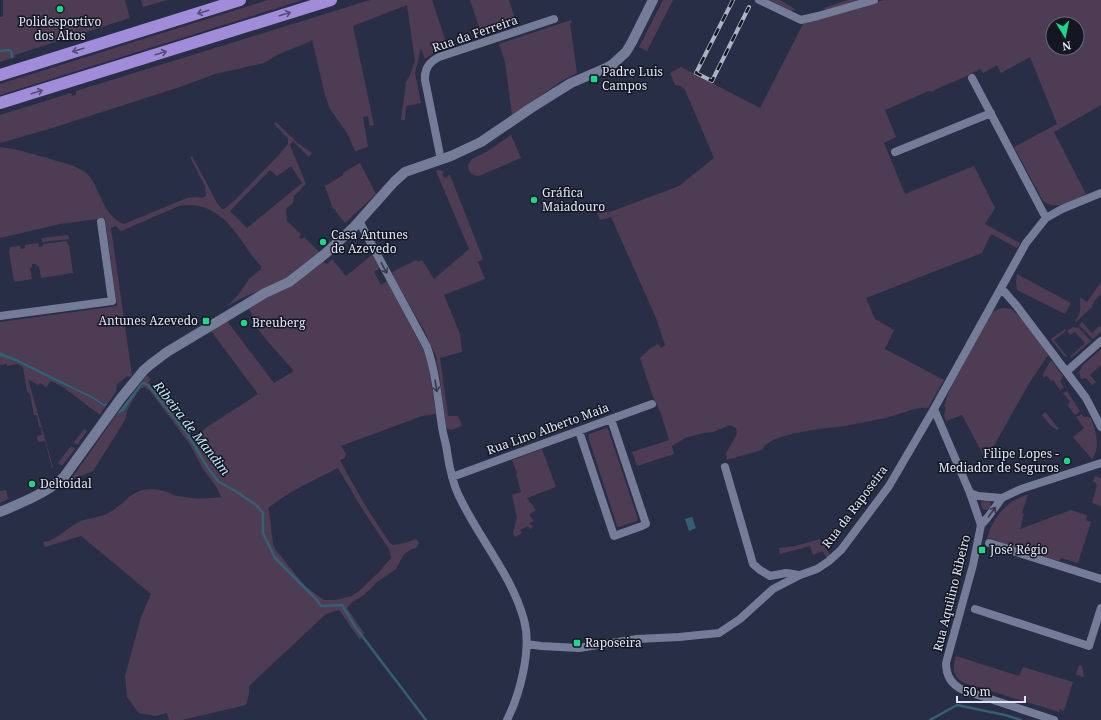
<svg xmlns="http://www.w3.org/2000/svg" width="1101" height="720" font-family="'Noto Serif',serif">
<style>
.green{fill:#4e3c54;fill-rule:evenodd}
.water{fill:#336072}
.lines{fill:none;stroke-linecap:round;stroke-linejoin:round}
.stream{stroke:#336072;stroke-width:2.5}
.minor{stroke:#747c98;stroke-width:8}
.tertiary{stroke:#747c98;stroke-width:10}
.motorway{stroke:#a08cd9;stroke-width:12}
.rail-casing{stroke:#adb3c5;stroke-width:4}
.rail{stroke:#141722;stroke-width:2.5;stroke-dasharray:8;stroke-linecap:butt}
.oneway{stroke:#534c74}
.oneway2{stroke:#363a4b}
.poi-dot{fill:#1ed887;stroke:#141722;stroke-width:1.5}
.labels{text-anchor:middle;stroke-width:3;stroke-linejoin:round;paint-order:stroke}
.poi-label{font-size:12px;fill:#e1e6f6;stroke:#141722;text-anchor:start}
.street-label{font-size:12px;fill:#e1e6f6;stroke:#141722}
.water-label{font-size:13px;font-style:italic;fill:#bae6f9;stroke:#141722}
</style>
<rect width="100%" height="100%" fill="#282e46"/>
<path class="green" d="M 3,0 L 125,0 L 130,18 L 15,55 L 15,57 L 0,62 L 0,17 L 3,17 Z
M 141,0 L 167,0 L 143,7 Z
M 268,0 L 303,0 L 0,95 L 0,84 Z
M 370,0 L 432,0 L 448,48 L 433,53 L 425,59 L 421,48 L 415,73 L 421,103 L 406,106 L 405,120 L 401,120 L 406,82 L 410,75 L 415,61 L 407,5 L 353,26 L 374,125 L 370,126 L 368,116 L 363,117 L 368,147 L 355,151 L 347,133 L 330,109 L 325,95 L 312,40 L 309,42 L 279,54 L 264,63 L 215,74 L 183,86 L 49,129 L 0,143 L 0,115 L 71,93 L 72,96 L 76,95 L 76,91 Z
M 470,0 L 509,0 L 517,25 L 512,26 L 510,20 L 485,28 L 487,35 L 482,36 Z
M 663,0 L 673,0 L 647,51 L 639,47 Z
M 770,0 L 780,0 L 796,10 L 791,11 Z
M 848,0 L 864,0 L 826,11 L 824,8 Z
M 884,0 L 1101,0 L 1101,105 L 1054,132 L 1086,194 C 1073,200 1053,213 1042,199 L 1014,147 L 1057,124 L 1030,57 L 1001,73 L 997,65 L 983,73 L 980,69 L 965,77 L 934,90 L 933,92 L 929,91 L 885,110 L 896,137 L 884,143 L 905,194 L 974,166 L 995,208 L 985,224 L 1020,243 L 1017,248 L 991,234 L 982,253 L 866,298 L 875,319 L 894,330 L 885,349 L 944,380 L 928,408 C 917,407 907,412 896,415 C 889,417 882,419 875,420 C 865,422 855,424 845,426 C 829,428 768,433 762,450 L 727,460 L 726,453 L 737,434 L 736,428 L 730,425 L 713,432 L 704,433 L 685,438 L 672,446 L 674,454 L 637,466 L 632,452 L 669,440 L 660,411 L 653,397 L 640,358 L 651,348 L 658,344 L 661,348 L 665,345 L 656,318 L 611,217 L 600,220 L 597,213 L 610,212 L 679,186 L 714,158 L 685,90 L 681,86 L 675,85 L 670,73 L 681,67 L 760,108 L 803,24 ZM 1053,24 L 1077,24 L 1077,48 L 1053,48 Z
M 571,20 L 572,23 L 570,23 L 577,73 L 560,82 L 512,115 L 505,62 L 499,44 Z
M 276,122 L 299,144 L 312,153 L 309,157 L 293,141 L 290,145 L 306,184 L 294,196 L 293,203 L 286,209 L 287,221 L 301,234 L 299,238 L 302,239 L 304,237 L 320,253 L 286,278 L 238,300 L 226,307 L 238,295 L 249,279 L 261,269 L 261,266 C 242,246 233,219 206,208 C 197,205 189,204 179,206 L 121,231 L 116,226 L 111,228 L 132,375 L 130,377 L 127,376 L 117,384 L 116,392 L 108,403 L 104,404 L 94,397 L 17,359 L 0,352 L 0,322 L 117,306 L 105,218 L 60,224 L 0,238 L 0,147 C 18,149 36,155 54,160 C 62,163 71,164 78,168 C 82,170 87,173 90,177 C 101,192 104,217 124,224 L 187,198 C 190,198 193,197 196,197 C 201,197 202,199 206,196 L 205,186 L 190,157 L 192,156 L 217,203 L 222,209 L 224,209 L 234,201 L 275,159 L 288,144 L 288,139 L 274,124 ZM 291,166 L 302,183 L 247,228 L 230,211 L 270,170 L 277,176 Z
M 511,135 L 521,158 L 479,176 C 472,176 468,172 468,165 L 472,159 L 486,152 Z
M 360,163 L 376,194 L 345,223 L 336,212 L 335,209 L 333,209 L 325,186 L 343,175 L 343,173 Z
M 439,170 L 445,172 L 442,173 L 444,178 L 448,177 L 447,176 L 450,175 L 483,259 L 478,262 L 485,279 L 444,295 L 460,334 L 462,352 L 440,358 L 448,416 L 458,416 L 462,426 L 451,430 L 446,428 L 440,379 L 436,360 L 437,359 L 425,332 L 394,278 L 394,277 L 392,272 L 416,260 L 418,262 L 422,260 L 434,279 L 469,249 L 436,171 Z
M 68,235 L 69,239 L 42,242 L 42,238 Z
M 67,241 L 68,245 L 69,245 L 73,273 L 41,278 L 39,266 L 37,266 L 36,264 L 32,264 L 32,267 L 30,268 L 32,279 L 14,282 L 9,251 L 10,250 L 10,247 L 20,246 L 21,249 L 25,248 L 25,245 L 38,243 L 39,247 L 43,246 L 43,244 Z
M 373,254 L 380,268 L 374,272 L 381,285 L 387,281 L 425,353 L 429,368 L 436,414 L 422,416 L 341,446 L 346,454 L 345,458 L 340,460 C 355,489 371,516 390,543 L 393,545 C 402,544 408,542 416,539 L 419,543 L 416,548 L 412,549 L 404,554 L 396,569 L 377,582 L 364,595 L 351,603 L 347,608 L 364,633 L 360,640 L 339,610 L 326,614 L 249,686 L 249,694 L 246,705 L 182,720 L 169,720 L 167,713 L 155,716 L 139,713 L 127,697 L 125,676 L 141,617 L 151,594 L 81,536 L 45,547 L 43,542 C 54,542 67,528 77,523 C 88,517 102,518 112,511 C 122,505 129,495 139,491 C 147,488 159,489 167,492 C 171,493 174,496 178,496 C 192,499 208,499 221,497 L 217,488 L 203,469 L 189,443 L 150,391 L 144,387 L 140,389 L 128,408 L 125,420 L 93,471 L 68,481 L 77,471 L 116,415 L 124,411 L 141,386 L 143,385 L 142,383 L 140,384 L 147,375 L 151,380 L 148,382 L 168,405 L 193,439 L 207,427 L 258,394 L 211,331 L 227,321 L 274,383 L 294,371 L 269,343 L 258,329 L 249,308 L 264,299 L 300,280 L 323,262 L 327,264 L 332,259 L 346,276 ZM 338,468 L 361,507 L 389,549 L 391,558 L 379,572 L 359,591 L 352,596 L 335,600 L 324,600 L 313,592 L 305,586 L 275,549 C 270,536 272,522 268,508 C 289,491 314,480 338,468 Z
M 1017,274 L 1071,303 L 1065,314 L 1017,290 L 1016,282 Z
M 1101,282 L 1101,294 L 1094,301 L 1092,307 L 1076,322 L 1075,320 C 1082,315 1080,305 1080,297 L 1087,302 Z
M 1002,308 C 1005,308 1008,308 1011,309 C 1019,314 1043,346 1048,355 L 1027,387 L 986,460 L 962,415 L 946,421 L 944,415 L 946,407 L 944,406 L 949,391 L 991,313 L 994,311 Z
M 1082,322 L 1092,333 L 1099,326 L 1101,328 L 1101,332 L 1093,339 L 1079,325 Z
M 1073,327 L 1079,328 L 1091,341 L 1071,358 L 1071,355 L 1072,355 L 1085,343 L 1075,332 L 1070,335 L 1067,331 Z
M 1065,329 L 1066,331 L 1054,340 L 1065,354 L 1067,355 L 1067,357 L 1064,356 L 1051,339 Z
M 1101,349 L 1101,365 L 1090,375 L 1096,382 L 1092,385 L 1086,378 L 1081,379 L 1079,372 L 1083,365 Z
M 0,356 L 17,362 L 53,380 L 75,390 L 93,399 L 105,407 L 100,415 L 63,387 L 51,381 L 46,387 L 40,383 L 38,385 L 28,379 L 53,467 L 52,468 L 45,441 L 38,442 L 37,436 L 42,435 L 41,427 L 39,427 L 37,415 L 34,415 L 30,394 L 27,391 L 23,367 L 17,364 L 7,366 L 7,364 L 0,365 Z
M 1051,360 L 1063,376 L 1060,382 L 1064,387 L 1060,390 L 1053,380 L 1051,381 L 1047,376 L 1043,378 L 1044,372 Z
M 1067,391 L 1080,411 L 1075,415 L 1067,405 L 1070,402 L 1063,393 Z
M 1045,412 L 1059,429 L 1057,430 L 1050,425 L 1042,415 Z
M 1082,414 L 1084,417 L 1090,417 C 1096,429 1101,448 1092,459 L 1073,437 L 1084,428 L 1076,417 Z
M 606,428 L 608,429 L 638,519 L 637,521 L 619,527 L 617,526 L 588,436 L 589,434 Z
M 84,429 L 87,431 L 77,445 L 74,442 Z
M 71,446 L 75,449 L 62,466 L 58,463 Z
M 542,449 L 556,487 L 527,498 L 536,510 L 529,515 L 534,521 L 529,523 L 533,527 L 530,529 L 528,526 L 520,530 L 522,533 L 515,537 L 513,533 L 517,518 L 512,495 L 521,492 L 516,474 L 517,473 L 512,460 Z
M 1095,476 L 1101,478 L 1101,506 L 1092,503 L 1097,485 L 1095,482 L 1093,482 Z
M 6,490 L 8,499 L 0,503 L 0,491 Z
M 1028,494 L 1022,513 L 1024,514 L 1020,529 L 1071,510 L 1087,515 L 1086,520 L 1091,522 L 1078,563 L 1061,558 L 1059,561 L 1042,556 L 1043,552 L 1026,547 L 1025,550 L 987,538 C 993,517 1007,501 1028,494 Z
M981 505a5 5 0 1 1 10 0a5 5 0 1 1-10 0Z
M 820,539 L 830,555 L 827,558 L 823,551 L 813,555 L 810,546 L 780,554 L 779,548 L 795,546 Z
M 956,656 L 1019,676 L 1023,667 L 1073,682 L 1064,711 L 1060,709 L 1059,712 L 964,683 C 953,677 952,668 956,656 Z
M 1079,665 L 1082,666 L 1084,677 L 1076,675 Z"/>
<path class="water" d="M 0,352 L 17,359 L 94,397 L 104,404 L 108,403 L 105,407 L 93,399 L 75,390 L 53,380 L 17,362 L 0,356 Z
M 143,382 L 144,383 L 141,386 L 124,411 L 116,415 L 140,384 Z
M 692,517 L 696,528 L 689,531 L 685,519 Z"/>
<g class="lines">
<path class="stream" d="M 0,51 L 9,50 L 11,51 L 12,57
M 142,384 L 144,383 L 148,385 L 188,435 L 208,468 L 219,482 L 237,492 L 257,506 L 263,513 L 263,533 L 275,558 L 315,598 L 321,606 L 342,605 L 356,628 L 426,720
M 930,720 L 957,705 L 1005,715 L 1021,720"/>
<path class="minor" d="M 759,0 L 801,20 L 818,16 L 874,0
M 972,78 L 1046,218
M 895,152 L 991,113
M 441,160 L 425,80 C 424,69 429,62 439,57 L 554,19
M 359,221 L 427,347 C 436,373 438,400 442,427 C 443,435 446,443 447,451 C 448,458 449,465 451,472 C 453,481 456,491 461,500 C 481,541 512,576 524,620 C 532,649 520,694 507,720
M 1001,288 L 1016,305 L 1086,398 L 1101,427
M 0,316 L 112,301 L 101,222
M 1067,371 L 1101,341
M 934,409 L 970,493 L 981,525 L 973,565 L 946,663 C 946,676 952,685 963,690 L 1054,720
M 579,431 L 614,536 L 642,526 L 646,524 L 611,419
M 725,467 L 753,564 L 760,570 L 770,576 L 786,573 L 799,575
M 452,477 L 652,404
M 970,493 L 978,496 L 1002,498
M 981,525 L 988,517 L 1002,498 L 1004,497 L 1021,489 L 1101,463
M 989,543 L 1009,549 L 1016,552 L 1101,579
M 975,609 L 1089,646 L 1101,608
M 527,644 L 541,646 L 579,648 L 637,639 L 679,637 L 719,633 L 740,619 L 773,589 L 800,575 L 817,569 L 829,561 L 841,550 L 889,486 L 934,409 L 1026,243 L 1046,218 L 1062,209 L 1101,193"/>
<path class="tertiary" d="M 0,512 C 23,502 45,494 64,477 L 121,398 L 144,370 L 151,364 L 167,352 L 247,304 L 265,293 L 289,282 L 302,272 L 326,253 L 353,228 L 394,182 L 405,172 L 451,156 L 481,142 L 531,108 L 571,83 L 606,68 L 613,64 L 626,52 L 632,42 L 653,0"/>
<path class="motorway" d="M 0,75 L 240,0
M 0,103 L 331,0"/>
<defs>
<path id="rail" d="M 733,0 L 696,73 L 712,81 L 749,7"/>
</defs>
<use href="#rail" class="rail-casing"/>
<use href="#rail" class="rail"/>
</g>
<defs><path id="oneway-shaft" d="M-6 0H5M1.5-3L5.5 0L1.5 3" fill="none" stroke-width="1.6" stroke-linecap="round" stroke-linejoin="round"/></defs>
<g class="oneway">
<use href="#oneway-shaft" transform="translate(203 12) rotate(163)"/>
<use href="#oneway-shaft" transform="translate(285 14) rotate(-17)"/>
<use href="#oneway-shaft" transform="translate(78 50) rotate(163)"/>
<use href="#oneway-shaft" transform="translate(161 53) rotate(-17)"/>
<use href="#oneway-shaft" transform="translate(37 92) rotate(-17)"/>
</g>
<g class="oneway2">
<use href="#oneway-shaft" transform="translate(384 268) rotate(62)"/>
<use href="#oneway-shaft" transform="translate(436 386) rotate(81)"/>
<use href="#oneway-shaft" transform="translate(992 512) rotate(-53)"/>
</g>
<g class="poi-dot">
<circle cx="60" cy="9" r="4"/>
<rect x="590" y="75" width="8" height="8" rx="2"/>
<circle cx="534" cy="200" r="4"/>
<circle cx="323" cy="242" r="4"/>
<rect x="202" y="317" width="8" height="8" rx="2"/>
<circle cx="244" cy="323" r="4"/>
<circle cx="1067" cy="461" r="4"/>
<circle cx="32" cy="484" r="4"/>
<rect x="978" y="546" width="8" height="8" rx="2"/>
<rect x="573" y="639" width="8" height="8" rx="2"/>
</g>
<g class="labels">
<g class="poi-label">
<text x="60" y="26" text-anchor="middle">Polidesportivo<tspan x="60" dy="14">dos Altos</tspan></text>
<text x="602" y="76">Padre Luis<tspan x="602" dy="14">Campos</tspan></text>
<text x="542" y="197">Gráfica<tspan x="542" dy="14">Maiadouro</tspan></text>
<text x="331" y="239">Casa Antunes<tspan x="331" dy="14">de Azevedo</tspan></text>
<text x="198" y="325" text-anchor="end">Antunes Azevedo</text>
<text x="252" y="327">Breuberg</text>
<text x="1059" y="458" text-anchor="end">Filipe Lopes -<tspan x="1059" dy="14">Mediador de Seguros</tspan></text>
<text x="40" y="488">Deltoidal</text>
<text x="990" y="554">José Régio</text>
<text x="585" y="647">Raposeira</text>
</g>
<g class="street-label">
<text transform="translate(475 34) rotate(-19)" y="4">Rua da Ferreira</text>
<text transform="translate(548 429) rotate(-20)" y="4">Rua Lino Alberto Maia</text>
<text transform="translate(855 507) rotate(-53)" y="4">Rua da Raposeira</text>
<text transform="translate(952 593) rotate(-76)" y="4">Rua Aquilino Ribeiro</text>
</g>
<g class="water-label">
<text transform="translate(192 428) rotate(52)" y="5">Ribeira de Mandim</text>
</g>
</g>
<g transform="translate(1065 36) rotate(170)"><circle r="19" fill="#141722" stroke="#666a77"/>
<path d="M0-3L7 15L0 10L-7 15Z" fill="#1ed887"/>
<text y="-6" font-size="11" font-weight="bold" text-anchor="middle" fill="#e1e6f6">N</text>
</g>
<path d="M957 696v6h68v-6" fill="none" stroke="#e1e6f6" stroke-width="2"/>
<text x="963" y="696" font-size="12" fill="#e1e6f6" stroke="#141722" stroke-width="3" paint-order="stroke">50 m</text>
</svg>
